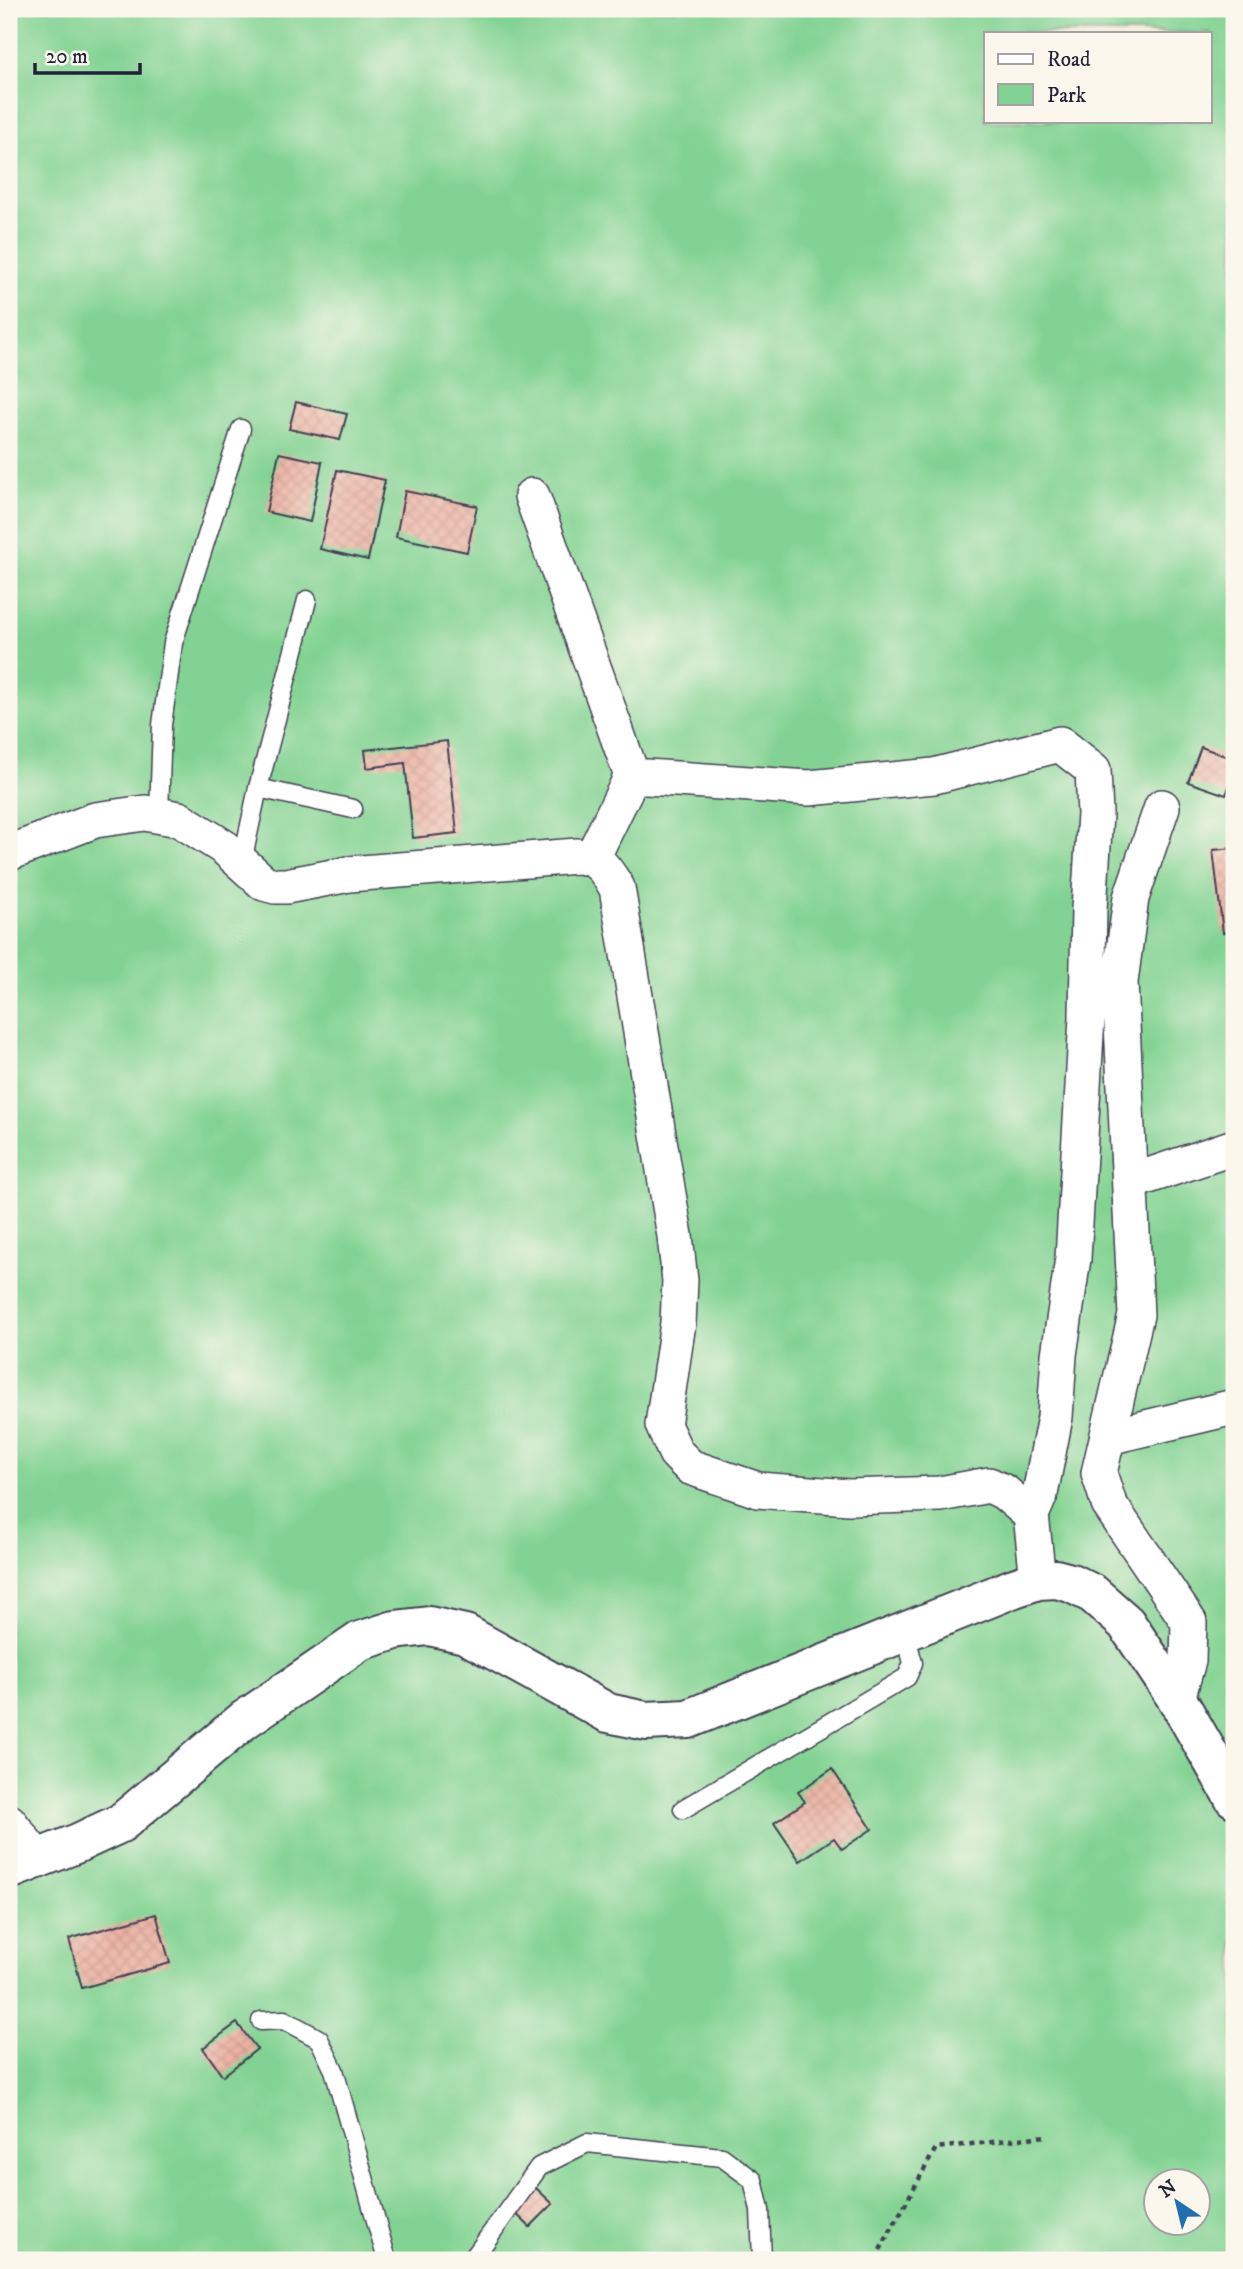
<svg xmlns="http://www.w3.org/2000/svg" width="1243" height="2269" font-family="'IM FELL DW Pica',serif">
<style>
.park{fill:#82d393;stroke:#527a67;stroke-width:2;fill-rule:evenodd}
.building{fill:url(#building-cross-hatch)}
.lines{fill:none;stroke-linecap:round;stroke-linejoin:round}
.lane-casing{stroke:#414052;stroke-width:21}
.street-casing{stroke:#414052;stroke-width:38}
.secondary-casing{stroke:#414052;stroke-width:42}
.path{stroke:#414052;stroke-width:4.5;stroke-dasharray:5 5;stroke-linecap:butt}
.lane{stroke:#fff;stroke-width:18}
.street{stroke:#fff;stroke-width:35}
.secondary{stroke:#fff;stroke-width:38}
</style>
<defs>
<pattern id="building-cross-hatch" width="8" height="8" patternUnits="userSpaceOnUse" patternTransform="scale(1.75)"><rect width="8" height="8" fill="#ebb1a2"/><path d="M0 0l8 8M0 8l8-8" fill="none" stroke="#c9988c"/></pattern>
</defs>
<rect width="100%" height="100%" fill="#fbf7ec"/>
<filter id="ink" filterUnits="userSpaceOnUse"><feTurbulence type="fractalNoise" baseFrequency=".0143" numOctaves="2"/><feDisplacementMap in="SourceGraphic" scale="14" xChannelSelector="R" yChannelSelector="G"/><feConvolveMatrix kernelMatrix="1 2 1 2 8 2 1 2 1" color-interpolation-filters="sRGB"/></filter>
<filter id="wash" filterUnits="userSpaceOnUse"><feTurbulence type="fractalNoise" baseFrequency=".00686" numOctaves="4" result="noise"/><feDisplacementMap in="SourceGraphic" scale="28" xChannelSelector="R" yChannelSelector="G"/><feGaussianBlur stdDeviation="1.57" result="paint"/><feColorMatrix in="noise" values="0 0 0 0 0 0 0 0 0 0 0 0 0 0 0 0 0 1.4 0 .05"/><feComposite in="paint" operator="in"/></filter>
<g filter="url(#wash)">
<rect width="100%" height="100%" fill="#f2ecd5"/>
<path class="park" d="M 9,9 L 1234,9 L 1234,2260 L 9,2260 ZM 986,33 L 1210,33 L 1210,121 L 986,121 ZM 1156,2182 L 1198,2182 L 1198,2224 L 1156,2224 Z"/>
<g id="blocks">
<path class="building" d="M 296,402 L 347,414 L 340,440 L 289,429 Z
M 279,453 L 322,462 L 310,522 L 266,512 Z
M 337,470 L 385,480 L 368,560 L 320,549 Z
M 405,491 L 477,506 L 467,552 L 396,537 Z
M 447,741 L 457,833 L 413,838 L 405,763 L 367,768 L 365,750 Z
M 1201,747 L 1234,759 L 1234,772 L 1226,795 L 1188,782 Z
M 1234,848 L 1234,931 L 1223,933 L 1213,850 Z
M 832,1769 L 872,1829 L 842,1849 L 834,1838 L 800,1861 L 774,1823 L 805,1802 L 798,1792 Z
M 156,1914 L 170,1963 L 82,1988 L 69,1939 Z
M 237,2023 L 257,2049 L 223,2076 L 203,2048 Z
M 536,2188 L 553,2204 L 530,2227 L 513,2211 Z"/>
</g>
</g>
<g filter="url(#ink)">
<use href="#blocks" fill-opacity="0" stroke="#414052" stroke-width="2"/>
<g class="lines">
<defs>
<path id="lane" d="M 258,788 L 353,809
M 159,814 L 162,725 L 173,643 L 241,429
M 242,862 L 258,788 L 307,600
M 683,1809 L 907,1677 L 913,1663 L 905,1633
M 261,2021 L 284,2020 L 319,2039 L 334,2070 L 387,2260
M 472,2260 L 539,2167 L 587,2143 L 722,2157 L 753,2180 L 760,2210 L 762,2260"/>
<path id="street" d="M 532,496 L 632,776 L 592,858
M 632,776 L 809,788 L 934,776 L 1060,744 L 1093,770 L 1095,814 L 1089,909 L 1087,1017 L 1073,1258 L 1059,1355 L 1055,1417 L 1040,1494 L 1031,1515 L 1038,1580
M 1162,807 L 1131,898 L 1120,982 L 1136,1315 L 1099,1473 L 1109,1504 L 1189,1622 L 1188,1661 L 1177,1699
M 9,853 L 95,820 L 145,813 L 179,819 L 225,848 L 264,883 L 275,886 L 286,886 L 349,874 L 577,856 C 599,857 606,870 617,888 L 675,1236 L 680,1281 L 678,1323 L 663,1425 L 676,1453 L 690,1467 L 758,1490 L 849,1497 L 940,1494 L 989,1485 L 1004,1492 L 1031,1515
M 1131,1182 L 1234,1147
M 1108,1437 L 1234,1407
M 9,1822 L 37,1858"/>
<path id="secondary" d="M 9,1870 L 78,1843 L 121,1823 L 244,1720 L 360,1641 L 395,1630 L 429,1626 L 465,1634 L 608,1713 L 646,1721 L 688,1719 L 1014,1588 L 1038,1580 L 1056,1579 L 1071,1583 L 1093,1594 L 1126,1623 L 1177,1699 L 1234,1798"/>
</defs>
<use href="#lane" class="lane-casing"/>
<use href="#street" class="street-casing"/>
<use href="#secondary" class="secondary-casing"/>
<path class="path" d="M 880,2260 L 880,2250 L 936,2148 L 1046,2136"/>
<use href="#lane" class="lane"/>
<use href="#street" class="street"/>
<use href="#secondary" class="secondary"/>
</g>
</g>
<rect width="1243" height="2269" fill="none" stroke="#fbf7ec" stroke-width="35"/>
<rect x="984" y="32" width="228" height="91" fill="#fbf7ec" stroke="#a4a2a5" stroke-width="2"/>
<rect x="998" y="54" width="35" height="10" fill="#ffffff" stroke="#a4a2a5" stroke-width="2"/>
<text x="1047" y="66" font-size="21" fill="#22223b">Road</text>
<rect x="998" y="84" width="35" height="21" fill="#82d393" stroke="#a4a2a5" stroke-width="2"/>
<text x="1047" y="102" font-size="21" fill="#22223b">Park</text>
<g transform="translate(1177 2202) rotate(325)"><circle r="33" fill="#fbf7ec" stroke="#a4a2a5" stroke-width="2"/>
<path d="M0-5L12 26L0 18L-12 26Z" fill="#1f6fb2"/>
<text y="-10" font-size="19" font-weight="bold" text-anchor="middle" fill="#22223b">N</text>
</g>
<path d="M35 63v10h105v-10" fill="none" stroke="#22223b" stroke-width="3.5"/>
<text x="46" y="63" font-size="21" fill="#22223b" stroke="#fbf7ec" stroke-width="5" paint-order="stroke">20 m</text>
</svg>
